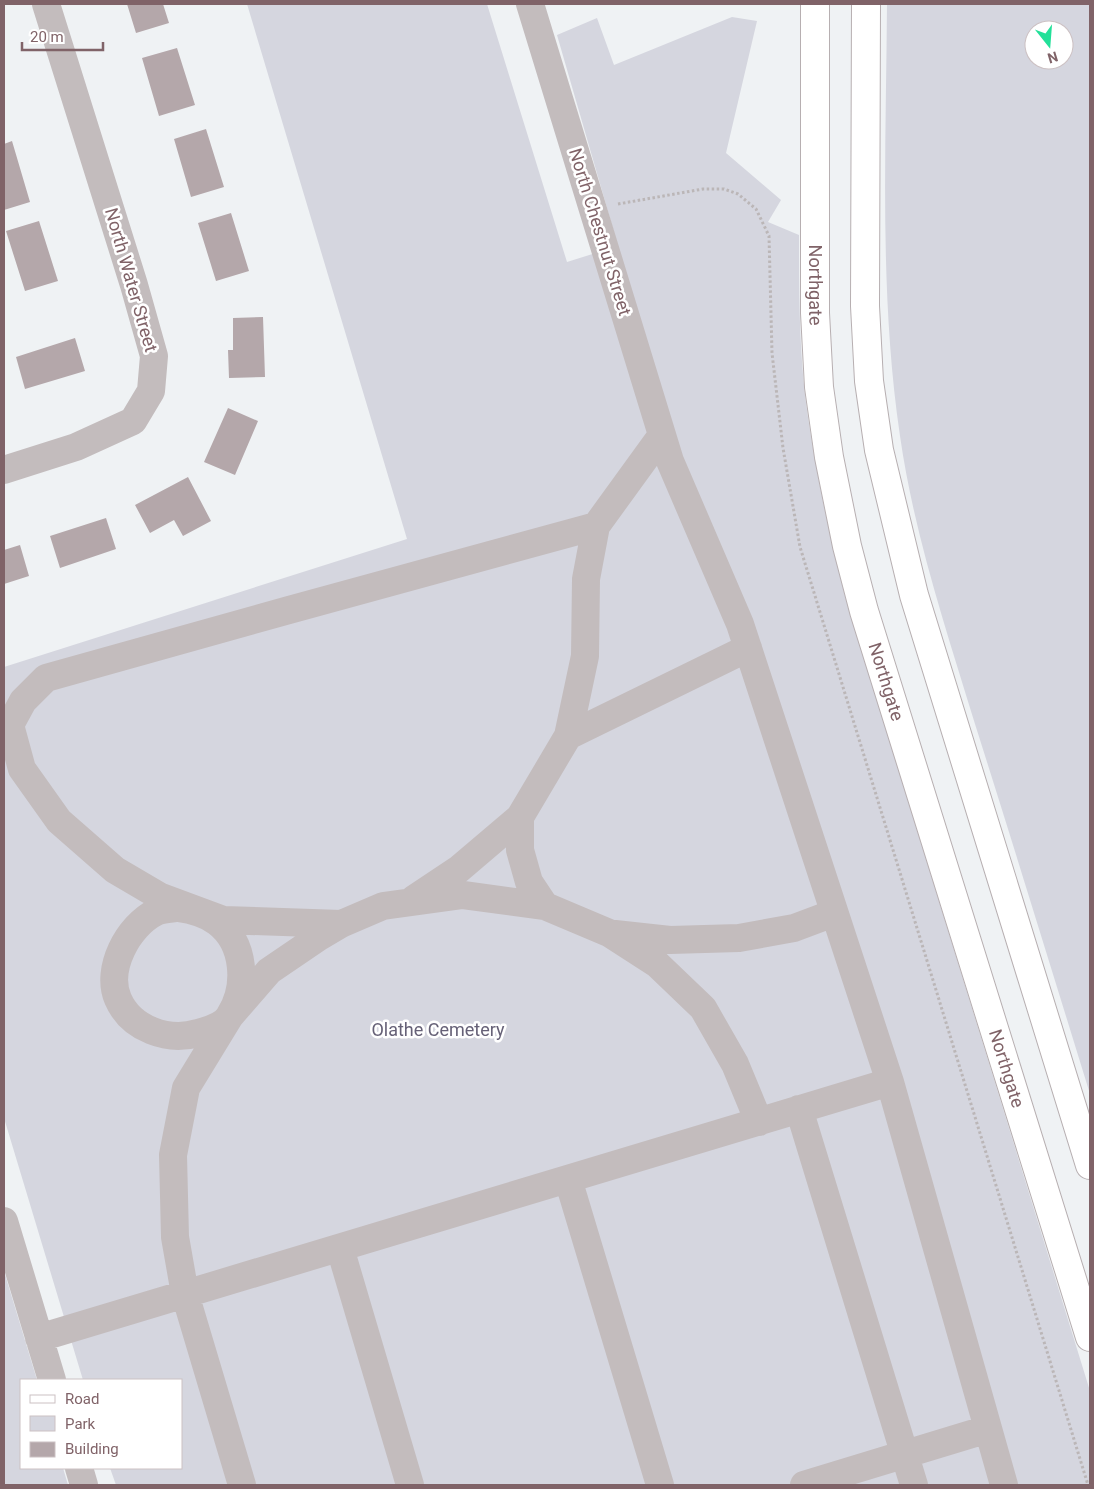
<svg xmlns="http://www.w3.org/2000/svg" width="1094" height="1489" font-family="Roboto,sans-serif">
<style>
.green{fill:#d5d6df;fill-rule:evenodd}
.building{fill:#b4a7aa}
.lines{fill:none;stroke-linecap:round;stroke-linejoin:round}
.major-casing{stroke:#b7afb1;stroke-width:30}
.path{stroke:#bbb6b7;stroke-width:3;stroke-dasharray:2.5 2.5;stroke-linecap:butt}
.minor{stroke:#c3bcbd;stroke-width:28}
.major{stroke:#fff;stroke-width:28}
.labels{text-anchor:middle;stroke-width:5;stroke-linejoin:round;paint-order:stroke}
.street-label{font-size:18px;fill:#806368;stroke:#fff}
.park-label{font-size:18px;fill:#666177;stroke:#fff}
</style>
<rect width="100%" height="100%" fill="#eff2f4"/>
<path class="green" d="M 247,4 L 487,4 L 567,262 L 618,246 L 557,35 L 597,18 L 614,65 L 732,17 L 757,21 L 726,153 L 781,200 L 768,222 L 799,235 C 799,295 799,357 808,417 C 817,478 830,537 845,596 L 1090,1391 L 1090,1485 L 116,1485 L 110,1468 L 181,1468 L 181,1380 L 83,1380 L 4,1118 L 4,667 L 407,539 Z
M 887,4 L 1090,4 L 1090,1094 C 1052,971 1014,847 975,724 C 946,629 914,534 900,436 C 879,293 886,148 887,4 ZM 1034,30 L 1064,30 L 1064,60 L 1034,60 Z
M 4,1271 L 37,1380 L 21,1380 L 21,1468 L 63,1468 L 68,1485 L 4,1485 Z"/>
<path class="building" d="M 127,4 L 163,4 L 169,23 L 136,33 Z
M 177,48 L 195,105 L 159,116 L 142,58 Z
M 206,129 L 224,187 L 191,197 L 174,139 Z
M 12,141 L 30,202 L 4,210 L 4,144 Z
M 231,213 L 249,271 L 216,281 L 198,223 Z
M 39,221 L 58,281 L 25,291 L 6,231 Z
M 263,317 L 265,377 L 229,378 L 228,350 L 233,350 L 233,318 Z
M 75,338 L 85,371 L 25,389 L 16,357 Z
M 228,408 L 258,421 L 235,475 L 204,462 Z
M 188,477 L 211,521 L 183,536 L 174,520 L 150,533 L 135,505 Z
M 106,518 L 116,549 L 60,568 L 50,536 Z
M 20,545 L 29,576 L 4,584 L 4,550 Z"/>
<g class="lines">
<defs>
<g id="major">
<path id="s1" d="M 815,4 L 815,313 L 819,387 L 829,457 L 847,546 L 864,611 L 1090,1337"/>
<path d="M 866,4 L 865,306 L 869,381 L 879,450 L 914,595 L 1090,1165"/>
</g>
</defs>
<use href="#major" class="major-casing"/>
<path class="path" d="M 618,204 L 703,189 L 724,189 L 738,194 L 756,209 L 769,236 L 772,353 L 783,448 L 800,547 L 1088,1485"/>
<path class="minor" d="M 530,4 L 670,461 L 740,624 L 890,1082 L 1004,1485
M 4,470 L 76,447 L 133,421 L 151,391 L 154,356 L 134,285 L 46,4
M 568,736 L 748,648
M 520,817 L 520,850 L 529,882 L 545,906
M 414,899 L 459,869 L 520,817 L 568,736 L 585,656 L 586,579 L 596,526
M 178,908 C 192,910 205,913 217,922 C 245,943 248,986 230,1015 C 225,1025 209,1030 198,1033 C 168,1042 131,1029 118,999 C 105,969 128,926 156,912 C 162,909 171,909 178,908 Z
M 341,924 L 223,920 L 161,897 L 115,870 L 59,821 L 22,769 L 10,725 L 23,701 L 46,678 L 289,610 L 596,526 L 662,435
M 615,934 L 670,940 L 739,938 L 794,928 L 834,913
M 799,1109 L 914,1485
M 568,1179 L 660,1485
M 4,1221 L 52,1380
M 340,1248 L 410,1485
M 39,1338 L 890,1082
M 79,1468 L 84,1485
M 242,1485 L 185,1294 L 175,1237 L 173,1155 L 186,1088 L 230,1016 L 269,971 L 319,937 L 341,924 L 383,906 L 463,895 L 545,906 L 609,933 L 657,964 L 703,1008 L 735,1064 L 759,1122
M 804,1485 L 988,1429"/>
<use href="#major" class="major"/>
</g>
<g class="labels">
<g class="street-label">
<text transform="translate(600 232) rotate(73)" y="6">North Chestnut Street</text>
<text transform="translate(131 280) rotate(74)" y="6">North Water Street</text>
<text dy="6" stroke="none"><textPath href="#s1" startOffset="281">Northgate</textPath></text>
<text dy="6" stroke="none"><textPath href="#s1" startOffset="686">Northgate</textPath></text>
<text dy="6" stroke="none"><textPath href="#s1" startOffset="1091">Northgate</textPath></text>
</g>
<g class="park-label">
<text x="438" y="1036">Olathe Cemetery</text>
</g>
</g>
<rect width="1094" height="1489" fill="none" stroke="#806368" stroke-width="10"/>
<rect x="20" y="1379" width="162" height="90" fill="#ffffff" stroke="#ccc1c3"/>
<rect x="30" y="1395" width="25" height="8" fill="#ffffff" stroke="#ccc1c3"/>
<text x="65" y="1404" font-size="15" fill="#806368">Road</text>
<rect x="30" y="1416" width="25" height="15" fill="#d5d6df" stroke="#ccc1c3"/>
<text x="65" y="1429" font-size="15" fill="#806368">Park</text>
<rect x="30" y="1442" width="25" height="15" fill="#b4a7aa" stroke="#ccc1c3"/>
<text x="65" y="1454" font-size="15" fill="#806368">Building</text>
<g transform="translate(1049 45) rotate(163)"><circle r="24" fill="#ffffff" stroke="#ccc1c3"/>
<path d="M0-4L9 19L0 12L-9 19Z" fill="#23e099"/>
<text y="-8" font-size="14" font-weight="bold" text-anchor="middle" fill="#806368">N</text>
</g>
<path d="M22 42v8h81v-8" fill="none" stroke="#806368" stroke-width="2.5"/>
<text x="30" y="42" font-size="15" fill="#806368" stroke="#ffffff" stroke-width="4" paint-order="stroke">20 m</text>
</svg>
